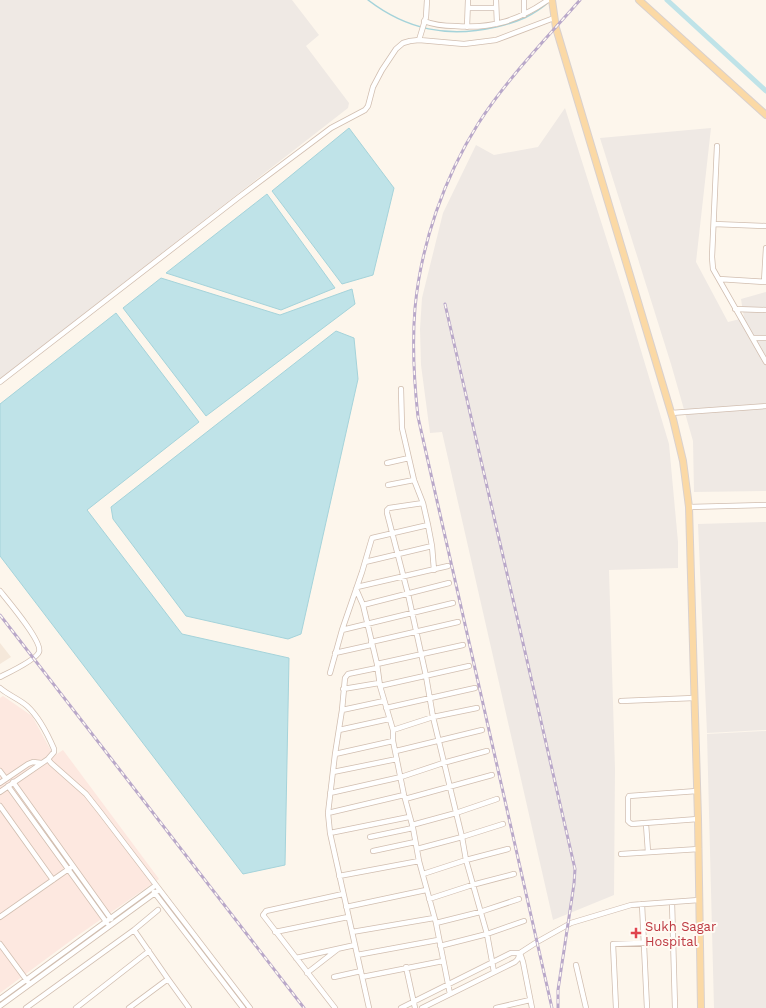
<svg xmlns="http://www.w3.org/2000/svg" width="766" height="1008" font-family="'Work Sans',sans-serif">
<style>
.residential{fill:#f5e8da}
.commercial{fill:#fde8e0}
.industrial{fill:#efe9e4}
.water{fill:#bfe3e8;stroke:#a5d3da}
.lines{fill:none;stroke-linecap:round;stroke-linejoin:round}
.stream{stroke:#a5d3da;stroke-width:1.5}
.canal{stroke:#bfe3e8;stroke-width:5}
.minor-casing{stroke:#d1beb0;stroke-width:6}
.major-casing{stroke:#dad1cd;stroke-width:8}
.minor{stroke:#fff;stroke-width:4.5}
.major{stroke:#fbd9a5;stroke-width:6}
.rail-casing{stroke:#b9a8c9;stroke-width:3}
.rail{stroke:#fffaf3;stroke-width:1.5;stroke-dasharray:4.5;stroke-linecap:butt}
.health-dot{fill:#e0444e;stroke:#fffaf3;stroke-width:1.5}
.labels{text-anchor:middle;stroke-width:4;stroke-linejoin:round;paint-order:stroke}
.health-label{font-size:13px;fill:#be3a42;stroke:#fffaf3;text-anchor:start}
</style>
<rect width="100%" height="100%" fill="#fdf6ec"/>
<path class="residential" d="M 0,643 L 11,657 L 0,664 Z"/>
<path class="commercial" d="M 3,696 L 32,716 L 54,756 L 63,750 L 159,879 L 77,936 L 0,993 L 0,698 Z"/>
<path class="industrial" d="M 0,0 L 292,0 L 319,35 L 306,46 L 349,103 L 348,108 L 0,379 Z
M 565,108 L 625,297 L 669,444 L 678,542 L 678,568 L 609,570 L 615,769 L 614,895 L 553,920 L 442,432 L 430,433 L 421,365 L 420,329 L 422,298 L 443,213 L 476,145 L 494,155 L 538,147 Z
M 711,128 L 696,262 L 728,322 L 744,318 L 741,299 L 766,292 L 766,491 L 694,492 L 693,441 L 671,364 L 600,138 Z
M 766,522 L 766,730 L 707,733 L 698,524 Z
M 766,731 L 766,1008 L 714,1008 L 707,734 Z"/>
<path class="water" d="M 349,128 L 394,188 L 373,275 L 342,284 L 272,191 Z
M 267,194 L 335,288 L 281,310 L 166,273 Z
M 161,278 L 280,315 L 352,289 L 355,304 L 206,416 L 123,308 Z
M 116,313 L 199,422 L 87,510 L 182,634 L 289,658 L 285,865 L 243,874 L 0,556 L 0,404 Z
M 336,331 L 354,338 L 358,379 L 301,634 L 288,639 L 186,616 L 113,519 L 111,507 Z"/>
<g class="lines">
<path class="stream" d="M 368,0 C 407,30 448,38 496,27 C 518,22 533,16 550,1"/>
<path class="canal" d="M 667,0 L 766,91"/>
<defs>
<path id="minor" d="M 496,0 L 497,24
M 468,8 L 496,8
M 524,15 L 524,0
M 424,21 C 434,25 444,26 455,26 C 491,29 518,21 548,0
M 467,27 L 468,0
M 419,40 L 426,17 L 427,0
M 717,146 L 712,257 L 713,269 L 766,362
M 714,224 L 766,226
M 719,279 L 766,282
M 764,282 L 766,248
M 735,309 L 766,310
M 753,338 L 766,338
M 0,382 L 239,197 L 331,128 L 365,110 L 368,106 L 373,87 L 382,70 L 396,49 L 403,43 L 410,41 L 419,40 L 464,44 L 496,40 L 554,18
M 401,389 L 402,428 L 414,480 L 423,503 L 428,525 L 432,546 L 434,570
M 671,413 L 766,406
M 387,463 L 409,458
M 388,485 L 414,480
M 423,503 L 389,508 L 387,510 L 387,513 L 408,594 L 426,676 L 433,717 L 462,837 L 466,860 L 487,934 L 494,972
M 689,507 L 766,505
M 365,562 L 432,546
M 357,587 L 448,566
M 356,589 L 363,605 L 377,664 L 380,686 L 393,730 L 393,741 L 404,795 L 413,828 L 419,861 L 436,923 L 450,994
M 0,591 C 8,601 43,642 39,652 C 36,660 8,673 0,677
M 363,605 L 449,583
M 342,630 L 453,603
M 371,642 L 458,622
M 335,653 L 371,645
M 377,664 L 463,645
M 330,673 L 342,630 L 362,572 L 372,538 L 428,525
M 380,686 L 469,666
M 0,688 C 8,695 19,699 27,706 C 38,716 48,735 54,749 L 54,752 L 48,759 L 51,763 L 86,794 L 101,813 L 250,1008
M 343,689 L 379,683
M 621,701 L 694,698
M 386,708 L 475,688
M 342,710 L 384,701
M 339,730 L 389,719
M 393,730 L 433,717 L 477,708
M 396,751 L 482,730
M 335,754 L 393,741
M 0,771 L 6,779
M 333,772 L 397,759
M 13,782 L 111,919
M 0,783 L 28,764 L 33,762 L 41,763
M 8,786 L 107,923
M 697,791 L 629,796 L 628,798 L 628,821 L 630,823 L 632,824 L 698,819
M 0,792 L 48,759
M 330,793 L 401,777 L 443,763 L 487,751
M 405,799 L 492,775
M 0,806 L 53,880
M 328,813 L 404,795
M 646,824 L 648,852
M 412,825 L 456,813 L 497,799
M 330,833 L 409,817
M 370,837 L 413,828
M 417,849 L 462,837 L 503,824
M 373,851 L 415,842
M 621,854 L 699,849
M 423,874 L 466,860 L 508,849
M 339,876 L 419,861
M 154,892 L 243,1008
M 429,899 L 472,885 L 514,874
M 672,902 L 675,1008
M 642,904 L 647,1008
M 346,907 L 426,890
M 0,917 L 70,868
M 436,923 L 480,912 L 519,899
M 134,930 L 168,979 L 189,1008
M 275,932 L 348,917
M 352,932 L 434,918
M 0,944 L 28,982
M 440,946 L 487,934 L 524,921
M 520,953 L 523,962 L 532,1008
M 357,955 L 438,940
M 296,958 L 355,945
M 576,965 L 586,1008
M 406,967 L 415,1008
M 307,973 L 338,949
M 334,977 L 361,971
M 362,977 L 443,961
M 0,999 L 156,885
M 0,1006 L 159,890
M 26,1008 L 134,930 L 158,910
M 76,1008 L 149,951
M 129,1008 L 168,979
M 335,1008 L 263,915 L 266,911 L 343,894
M 369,1008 L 330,833 L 328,813 L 335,754 L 342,710 L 345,678 L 348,674 L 377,668
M 401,1008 L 511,953 L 520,953
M 422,1008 L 515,962 L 518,959 L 520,953 L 537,942 L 571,923 L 631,905 L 699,900
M 496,1008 L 530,1000
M 616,1008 L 613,944 L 699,941"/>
<path id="major" d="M 552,0 L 556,28 L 673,419 L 683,461 L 689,507 L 698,819 L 701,1008
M 639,0 L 766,115"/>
</defs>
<use href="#minor" class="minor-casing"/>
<use href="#major" class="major-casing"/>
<use href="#minor" class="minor"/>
<use href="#major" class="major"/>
<defs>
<path id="rail" d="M 445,304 L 575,869 L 574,884 L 558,990 L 558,1008
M 0,615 L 304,1008
M 552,1008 L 418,417 C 414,381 412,344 415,308 C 421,244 444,178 478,124 C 506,80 546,39 580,0"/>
</defs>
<use href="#rail" class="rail-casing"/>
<use href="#rail" class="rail"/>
</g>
<path class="health-dot" d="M634 927h4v4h4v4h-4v4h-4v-4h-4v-4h4z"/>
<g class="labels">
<g class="health-label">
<text x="645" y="931">Sukh Sagar<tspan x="645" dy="15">Hospital</tspan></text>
</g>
</g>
</svg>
